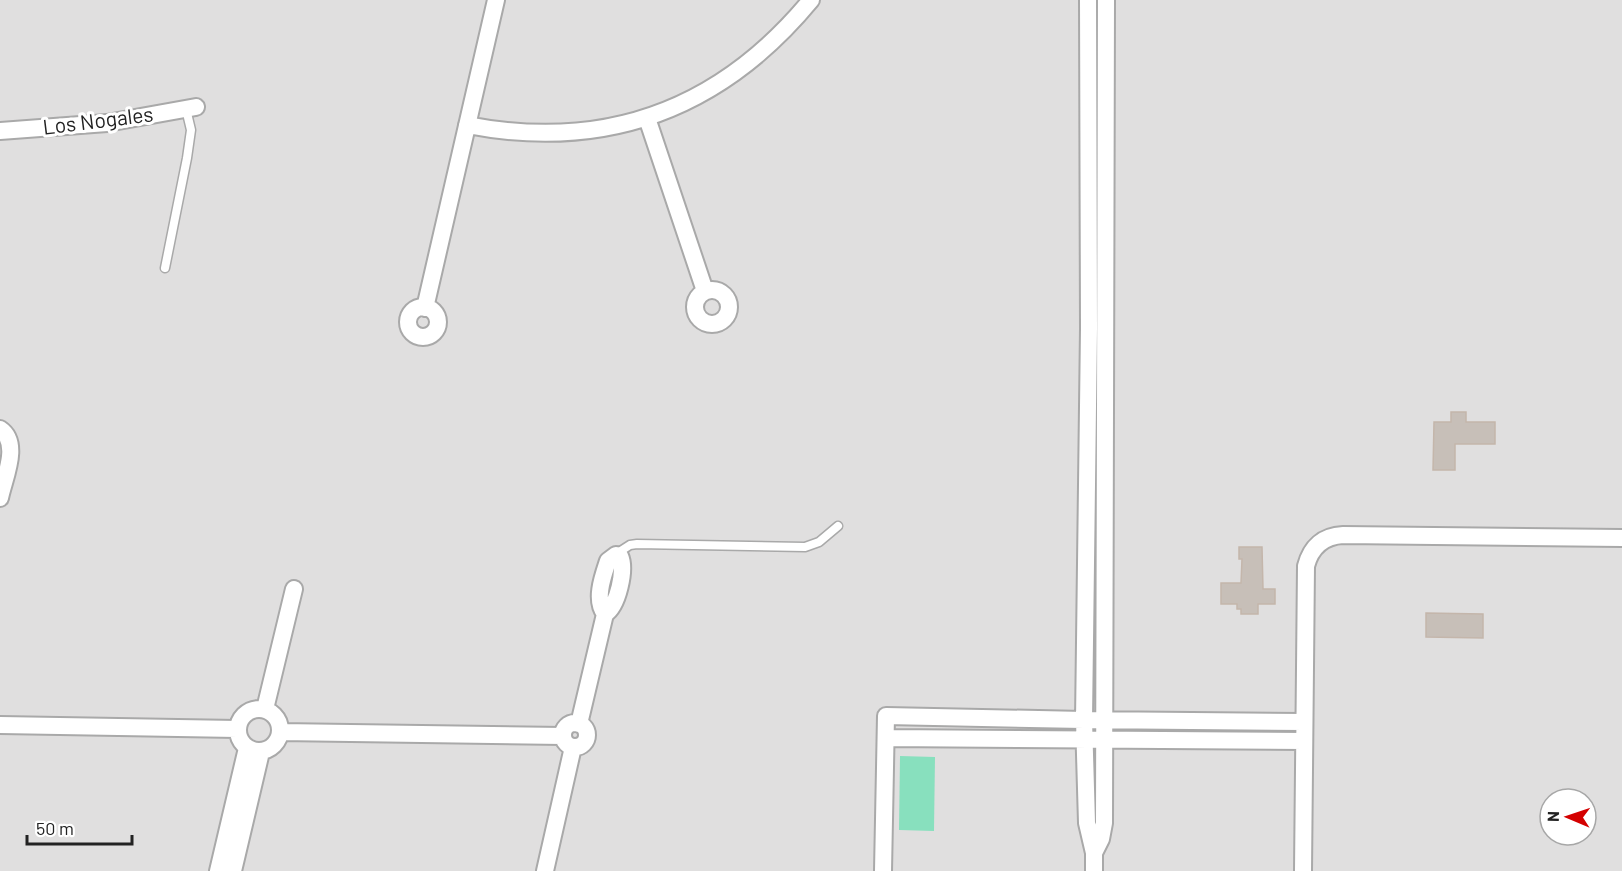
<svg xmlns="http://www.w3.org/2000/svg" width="1622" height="871" font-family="Barlow,sans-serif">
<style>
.residential{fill:#e0dfdf;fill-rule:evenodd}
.pitch{fill:#88e0be}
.building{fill:#c7bfb8;stroke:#c4b6ab;stroke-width:1.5}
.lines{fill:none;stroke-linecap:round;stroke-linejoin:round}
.lane-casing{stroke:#a9a9a9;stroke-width:11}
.street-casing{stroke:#a9a9a9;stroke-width:20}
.lane{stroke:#fff;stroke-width:8}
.street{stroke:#fff;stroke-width:16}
.labels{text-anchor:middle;stroke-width:6;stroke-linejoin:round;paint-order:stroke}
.street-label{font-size:21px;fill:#222;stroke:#fff}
</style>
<rect width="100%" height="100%" fill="#f2efe9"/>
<path class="residential" d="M 0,0 L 1622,0 L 1622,871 L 0,871 ZM 1550,799 L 1586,799 L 1586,835 L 1550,835 Z"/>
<path class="pitch" d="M 900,756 L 935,757 L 934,831 L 899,830 Z"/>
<path class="building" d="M 1451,412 L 1466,412 L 1466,422 L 1495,422 L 1495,444 L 1455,444 L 1455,470 L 1433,470 L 1434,422 L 1451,422 Z
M 1239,547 L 1262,547 L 1263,589 L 1275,589 L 1275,604 L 1258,604 L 1258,614 L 1241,614 L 1241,609 L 1237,609 L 1237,604 L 1221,604 L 1221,583 L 1241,583 L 1242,559 L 1239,559 Z
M 1426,613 L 1483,614 L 1483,638 L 1426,637 Z"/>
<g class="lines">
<defs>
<path id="lane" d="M 165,268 L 187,158 L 191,130 L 186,109
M 616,554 L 630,545 L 637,544 L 805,547 L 819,542 L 838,526"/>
<path id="street" d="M 1088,0 L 1089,328 L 1084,720 L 1087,823 L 1094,853 L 1094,871
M 647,118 L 705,291
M 467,125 C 606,152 721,109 811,0
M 0,131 L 107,123 L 196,107
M695 307a17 17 0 1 1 34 0a17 17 0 1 1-34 0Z
M408 322a15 15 0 1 1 30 0a15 15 0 1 1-30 0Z
M 425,308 L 496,0
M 0,429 C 21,443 4,478 0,498
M238 730a21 21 0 1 1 42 0a21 21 0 1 1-42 0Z
M 265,709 L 294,589
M563 735a12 12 0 1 1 24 0a12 12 0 1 1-24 0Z
M 579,724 L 605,614 C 618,606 626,569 620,556 L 616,555 L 608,561 C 603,576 594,600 605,614
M 0,725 L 237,729
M 280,732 L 563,736
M 886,738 L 1304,741
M 1094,853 L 1101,839 L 1104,823 L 1106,0
M 218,871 L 247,748
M 233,871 L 261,752
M 545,871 L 573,747
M 883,871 L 886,716 L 1084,720 L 1304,722
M 1303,871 L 1306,566 C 1311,547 1323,536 1343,535 L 1622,538"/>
</defs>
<use href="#lane" class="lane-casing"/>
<use href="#street" class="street-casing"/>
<use href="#lane" class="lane"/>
<use href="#street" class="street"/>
</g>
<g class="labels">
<g class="street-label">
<text transform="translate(98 121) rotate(-7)" y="7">Los Nogales</text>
</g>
</g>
<g transform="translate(1568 817) rotate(272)"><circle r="28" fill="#ffffff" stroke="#a7a7a7" stroke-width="1.5"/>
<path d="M0-4.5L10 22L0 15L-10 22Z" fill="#d40000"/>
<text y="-9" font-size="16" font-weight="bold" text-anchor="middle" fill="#222222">N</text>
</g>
<path d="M27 835v9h105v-9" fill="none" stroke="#222222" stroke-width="3"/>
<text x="36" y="835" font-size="18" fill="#222222" stroke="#ffffff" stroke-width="4.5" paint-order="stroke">50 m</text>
</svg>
